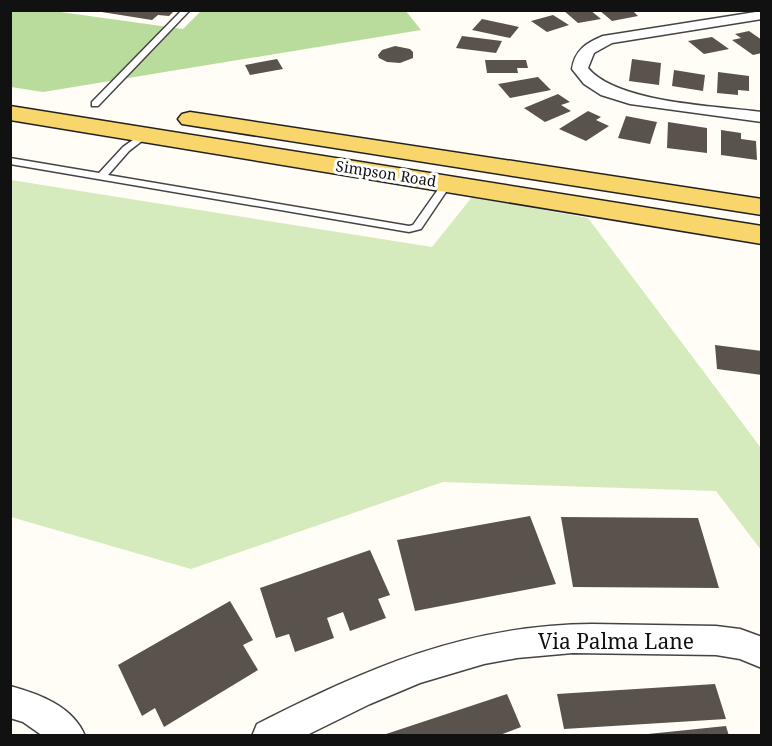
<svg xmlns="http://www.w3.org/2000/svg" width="772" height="746" font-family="'Noto Serif',serif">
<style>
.green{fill:#d5ebbd}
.forest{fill:#b9dc9c}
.building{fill:#5a524d}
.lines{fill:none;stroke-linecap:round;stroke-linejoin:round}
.service-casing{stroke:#444;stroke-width:3}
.minor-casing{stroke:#444;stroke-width:3}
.primary-casing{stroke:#222;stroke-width:3}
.service{fill:#fff;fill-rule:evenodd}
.minor{fill:#fff;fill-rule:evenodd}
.primary{fill:#f9d66b;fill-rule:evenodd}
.labels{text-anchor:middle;stroke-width:6;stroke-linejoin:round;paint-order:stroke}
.far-street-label{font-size:15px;fill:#111;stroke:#fff}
.near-street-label{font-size:21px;fill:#111;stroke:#fff}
</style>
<rect width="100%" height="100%" fill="#fffdf5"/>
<path class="green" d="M 11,180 L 432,247 L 472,197 L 588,218 L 761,448 L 761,550 L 716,491 L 443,482 L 191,569 L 11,517 Z"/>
<path class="forest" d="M 405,10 L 421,30 L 43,92 L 11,87 L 10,11 L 53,11 L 183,29 L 201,11 Z"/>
<path class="building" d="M 89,10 L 175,10 L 169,16 L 158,15 L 152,20 Z
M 563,10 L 590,10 L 601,19 L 578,23 Z
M 599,10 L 632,10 L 638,16 L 612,21 Z
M 553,15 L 569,25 L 547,32 L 531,21 Z
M 482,19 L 519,27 L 510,38 L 472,30 Z
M 749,31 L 762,40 L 762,53 L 753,55 L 732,40 L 741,38 L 735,34 Z
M 462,36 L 502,41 L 496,53 L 456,48 Z
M 712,37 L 729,49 L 704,54 L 688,41 Z
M 395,46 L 410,49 L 413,52 L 413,58 L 400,63 L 387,62 L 379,58 L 378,55 L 382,50 Z
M 277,59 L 283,69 L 250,75 L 245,65 Z
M 632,59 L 661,63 L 659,85 L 629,81 Z
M 485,60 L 526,60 L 528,68 L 517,68 L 518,73 L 487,73 Z
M 674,70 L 705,75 L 703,91 L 672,86 Z
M 718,72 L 749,76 L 749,91 L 738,90 L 738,95 L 717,93 Z
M 538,77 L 551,90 L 510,98 L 498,84 Z
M 558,94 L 570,102 L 561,105 L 571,111 L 545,122 L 524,108 Z
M 588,111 L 601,117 L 596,120 L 609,126 L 586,141 L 559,129 Z
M 626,116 L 657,122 L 650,144 L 618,138 Z
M 668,122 L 707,128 L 707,153 L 667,148 Z
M 721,130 L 741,133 L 741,139 L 756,141 L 757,160 L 721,155 Z
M 715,345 L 762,351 L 762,375 L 717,369 Z
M 530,516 L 556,584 L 415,611 L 397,540 Z
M 561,517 L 698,518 L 719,588 L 573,587 Z
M 370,550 L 390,595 L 378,599 L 386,618 L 350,631 L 343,612 L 327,618 L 334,638 L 295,652 L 289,634 L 276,638 L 260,588 Z
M 230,601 L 253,640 L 243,645 L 258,670 L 164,727 L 155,708 L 142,716 L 118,665 Z
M 715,684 L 726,719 L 564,729 L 557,694 Z
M 507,694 L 521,727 L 497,736 L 380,736 Z
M 726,726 L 729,736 L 648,736 L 648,734 Z"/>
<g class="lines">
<defs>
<path id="service" d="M 182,10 L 190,10 L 98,106 L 92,106 L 92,102 Z
M 144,132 L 147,133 L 147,137 L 129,151 L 108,175 L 409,226 L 413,225 L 444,181 L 447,180 L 452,183 L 421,229 L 409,232 L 10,164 L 10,158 L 99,173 L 123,147 Z"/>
<path id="minor" d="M 762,11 L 762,19 L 612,43 L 594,53 L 588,68 C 617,103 716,106 762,112 L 762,122 L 630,104 L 601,95 L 584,84 L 572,69 C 575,50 586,43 603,36 Z
M 592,624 L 716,626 L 740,629 L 762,637 L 762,668 L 740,659 L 716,655 L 573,653 L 517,658 L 484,664 L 420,683 L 370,704 L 305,736 L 252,736 L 257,724 C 368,668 465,625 592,624 Z
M 10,686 C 39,694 73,706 85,736 L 43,736 L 23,722 L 10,718 Z"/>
<path id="primary" d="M 10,106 L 762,226 L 762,244 L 10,120 Z
M 190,112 L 762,199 L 762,215 L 182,124 L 178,119 L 182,114 Z"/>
</defs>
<use href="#service" class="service-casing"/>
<use href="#minor" class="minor-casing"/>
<use href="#primary" class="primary-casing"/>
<use href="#service" class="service"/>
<use href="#minor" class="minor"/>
<use href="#primary" class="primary"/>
</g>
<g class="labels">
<g class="far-street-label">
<text transform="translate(386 174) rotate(9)" y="5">Simpson Road</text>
</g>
<g class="near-street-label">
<text x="616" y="649">Via Palma Lane</text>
</g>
</g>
<rect width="772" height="746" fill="none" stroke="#111111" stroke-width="24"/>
</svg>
